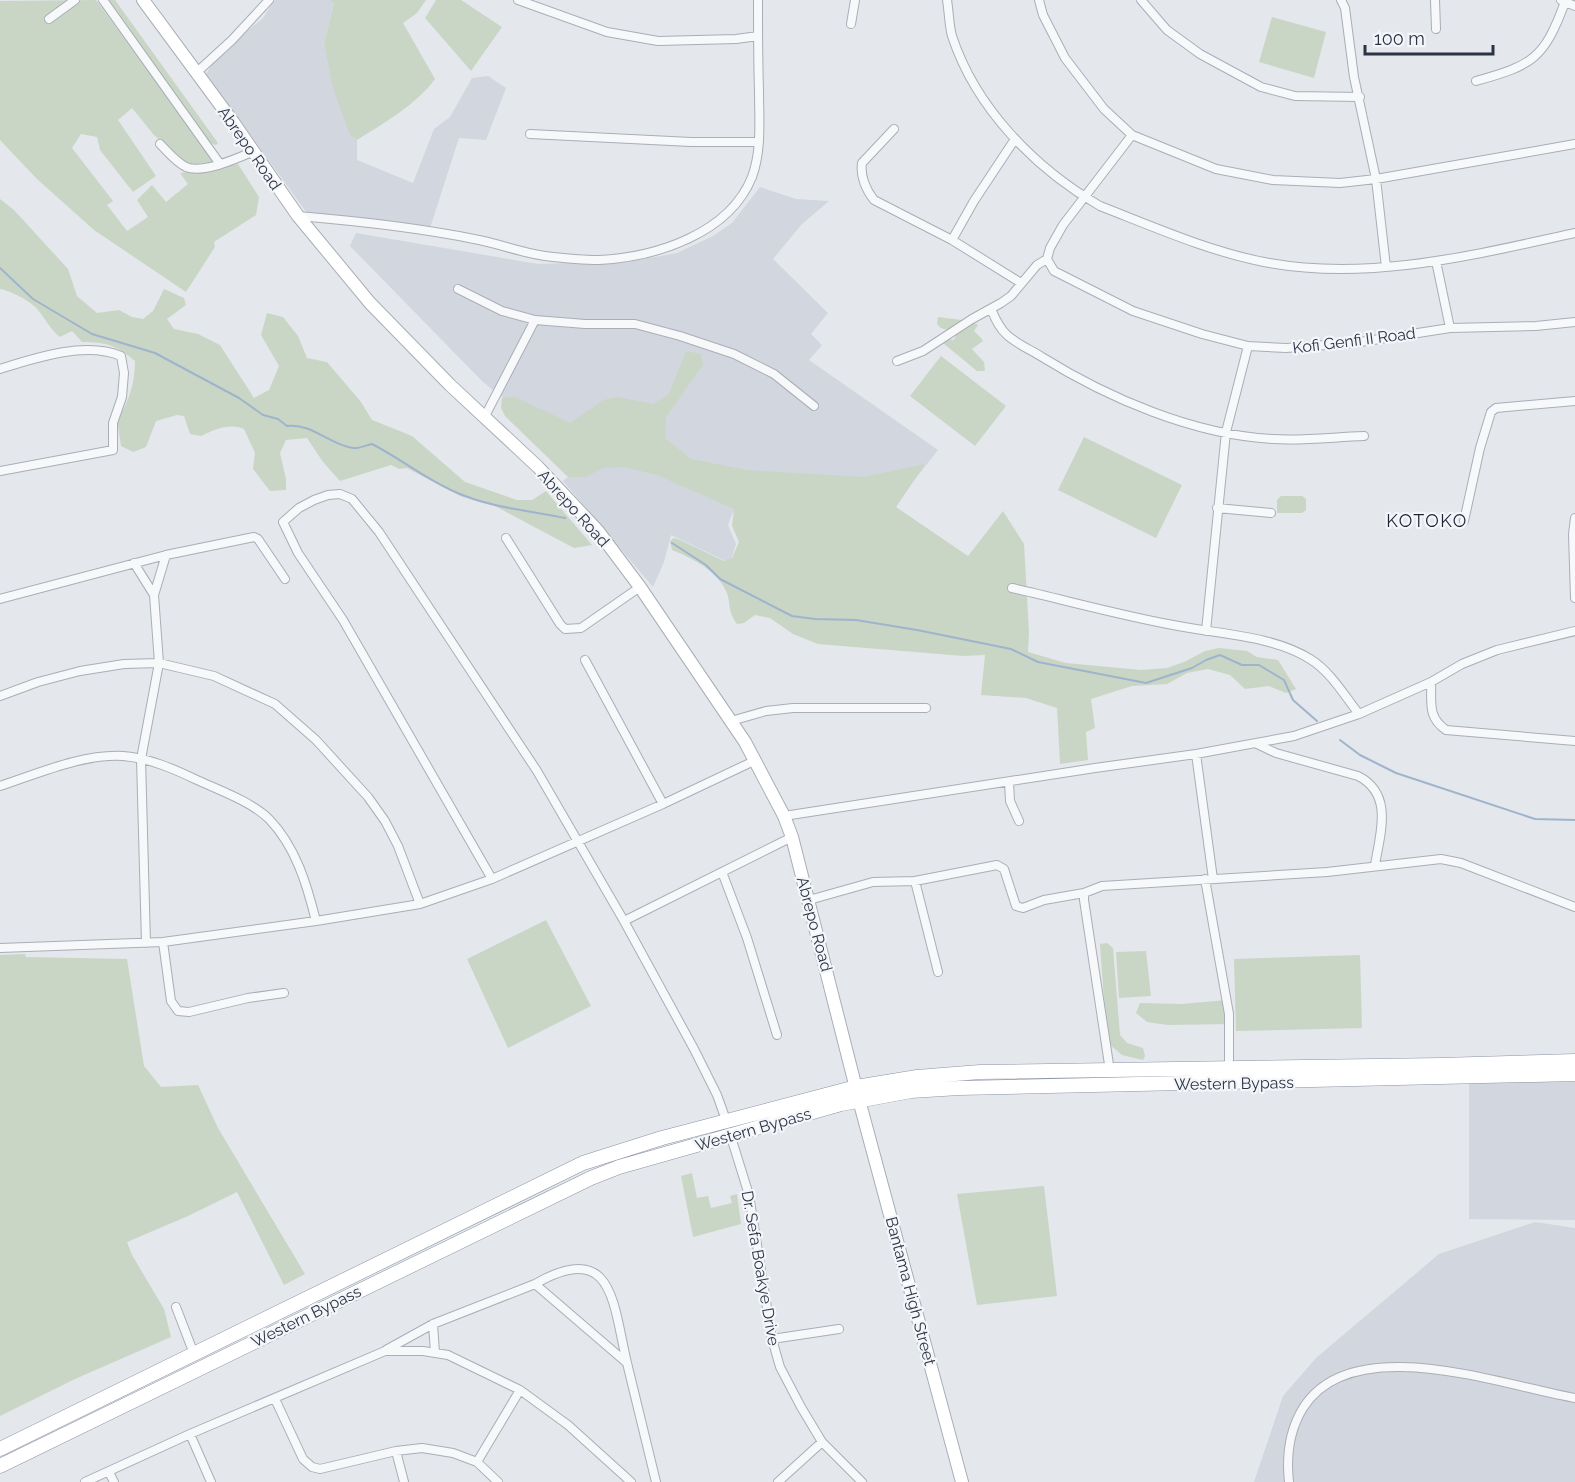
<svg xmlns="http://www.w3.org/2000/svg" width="1575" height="1482" font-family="Raleway,sans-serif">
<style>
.built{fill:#d2d6de}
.green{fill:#c9d6c5}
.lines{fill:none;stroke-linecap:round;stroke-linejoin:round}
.stream{stroke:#9fb4cc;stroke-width:2}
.minor-casing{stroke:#a9aeb7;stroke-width:10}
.secondary-casing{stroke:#a9aeb7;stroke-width:14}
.trunk-casing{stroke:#8b94a3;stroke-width:15}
.minor{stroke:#f7f8fa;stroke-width:8}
.secondary{stroke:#fff;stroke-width:12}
.trunk{stroke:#fff;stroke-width:14}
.labels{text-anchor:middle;stroke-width:4.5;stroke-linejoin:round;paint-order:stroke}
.street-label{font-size:16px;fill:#2b3445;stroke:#f4f6f9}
.neighbourhood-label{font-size:18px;letter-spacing:1.5px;fill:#1d2536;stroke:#f4f6f9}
</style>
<rect width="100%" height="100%" fill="#e4e7ec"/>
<path class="built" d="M 275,0 L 330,0 L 334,2 L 324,43 L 350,134 L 357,140 L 357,160 L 413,183 L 434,129 L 450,117 L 472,78 L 488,76 L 506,88 L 486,140 L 459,138 L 430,228 L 307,213 L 206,74 L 218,55 L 263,18 Z
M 760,187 L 796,199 L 829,201 L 802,224 L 773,259 L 828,313 L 811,334 L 822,345 L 809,360 L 938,450 L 857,553 L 750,519 L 733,512 L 728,525 L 736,544 L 730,563 L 671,535 L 664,562 L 653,587 L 563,481 L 568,477 L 585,477 L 507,401 L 483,382 L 350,246 L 356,233 L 538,264 L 632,261 L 677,253 L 713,236 L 732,223 Z
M 1469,1082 L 1575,1082 L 1575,1220 L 1469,1219 Z
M 1535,1222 L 1575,1228 L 1575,1482 L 1254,1482 L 1283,1396 L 1316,1358 L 1439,1254 Z"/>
<path class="green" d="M 96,0 L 213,160 L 210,162 L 188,165 L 154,135 L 132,108 L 118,120 L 156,176 L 133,192 L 100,150 L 97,137 L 81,134 L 72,148 L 113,201 L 107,205 L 127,231 L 148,217 L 137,200 L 152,185 L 166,202 L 188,184 L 180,173 L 238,164 L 259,197 L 256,215 L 214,242 L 215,247 L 186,292 L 94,230 L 37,179 L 0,140 L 0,1 Z
M 109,0 L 115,0 L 218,143 L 216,145 L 207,142 Z
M 330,0 L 426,0 L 417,13 L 403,23 L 435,79 C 416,105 384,123 357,140 L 350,135 L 333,88 L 324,43 L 334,3 Z
M 436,0 L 461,0 L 502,27 L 471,71 L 425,18 Z
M 1272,17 L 1326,32 L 1314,78 L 1259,62 Z
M 0,199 L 14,210 L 68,269 L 77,296 L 97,313 L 119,310 L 132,317 L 143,319 L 153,311 L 164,289 L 184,298 L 186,305 L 167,319 L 174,329 L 198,334 L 220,345 L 254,398 L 269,390 L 279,366 L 261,335 L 267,313 L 283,317 L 298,336 L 307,358 L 327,362 L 361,402 L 372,420 L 412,436 L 465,482 L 517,500 L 532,500 L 546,491 L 592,545 L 574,548 L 493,505 L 460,496 L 407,468 L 399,469 L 391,465 L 340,481 L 323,462 L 307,438 L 286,440 L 280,453 L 286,479 L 286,490 L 270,491 L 253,469 L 255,453 L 244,429 C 228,423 216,429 201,436 L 190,434 L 184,416 L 177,415 L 156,421 L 146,447 L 133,452 L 121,446 L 117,420 C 129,402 135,382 135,361 C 116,345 106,342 82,342 L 72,331 L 60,337 C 50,329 46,320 38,310 C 31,301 11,291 0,289 Z
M 938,317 L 970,321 L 978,325 L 974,331 L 981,338 L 983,341 L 972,349 L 984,362 L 985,371 L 977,371 L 943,343 L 948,339 L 954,340 L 957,333 L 941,328 L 937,324 Z
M 686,351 L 701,354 L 703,365 L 666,417 L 665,438 L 691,459 L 747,470 L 864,477 L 925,464 L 896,507 L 968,556 L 1003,511 L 1024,544 L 1029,633 L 1028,652 L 1066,663 L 1141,670 L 1167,668 L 1184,662 L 1205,651 L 1219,648 L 1247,651 L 1257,657 L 1278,660 L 1296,689 L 1286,693 L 1269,686 L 1245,689 L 1230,675 L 1208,669 L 1187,673 L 1167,684 L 1132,686 L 1091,699 L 1095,728 L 1086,732 L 1088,760 L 1060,764 L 1057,708 L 1026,698 L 981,695 L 985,655 L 963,656 L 818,644 L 793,634 L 770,618 L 755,615 L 744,623 L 737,624 C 726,609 732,601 725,589 C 716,570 690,557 672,550 L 670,541 L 674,538 L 680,540 L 724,561 L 732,558 L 739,542 L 732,526 L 734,509 L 657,475 L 624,467 L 603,468 L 585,477 L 568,477 L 505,416 L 501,408 L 502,398 L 515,397 L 570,423 L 603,400 L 618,397 L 653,404 L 669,394 Z
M 941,356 L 1006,406 L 975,446 L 910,396 Z
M 1084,437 L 1182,485 L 1156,538 L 1058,490 Z
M 1281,496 L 1302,496 L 1306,499 L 1306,510 L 1302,513 L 1277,513 L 1277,500 Z
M 546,920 L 591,1006 L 508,1048 L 467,959 Z
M 1107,943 L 1113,948 L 1120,1035 L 1127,1043 L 1143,1048 L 1145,1056 L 1143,1060 L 1122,1055 L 1109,1044 L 1106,1028 L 1100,944 Z
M 1146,951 L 1151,996 L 1119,998 L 1116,952 Z
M 25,954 L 26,957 L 127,959 L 144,1066 L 161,1087 L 198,1085 L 218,1128 L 305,1274 L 284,1285 L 237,1192 L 188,1216 L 127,1242 L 132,1255 L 164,1309 L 171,1337 L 75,1379 L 0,1416 L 0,955 Z
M 1360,955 L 1362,1028 L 1236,1031 L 1234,959 Z
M 1227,1000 C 1232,1007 1236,1015 1232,1024 L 1168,1025 L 1147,1022 L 1136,1013 L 1140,1003 L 1182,1004 Z
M 692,1173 L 697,1198 L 708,1196 L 711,1208 L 732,1203 L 730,1196 L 737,1194 L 741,1224 L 693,1237 L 681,1176 Z
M 1044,1186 L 1057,1296 L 977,1305 L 957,1194 Z"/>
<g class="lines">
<path class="stream" d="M 0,268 L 33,299 L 92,334 L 155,353 L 239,398 L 263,415 L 278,419 L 287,426 C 313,423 329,445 353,448 C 359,449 366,445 372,444 C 403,460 431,483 465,496 C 496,508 532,511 565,518
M 672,543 L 706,565 L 720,579 L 792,616 L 815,619 L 856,620 L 917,630 L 1011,649 L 1038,662 L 1146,683 L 1192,668 L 1206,660 L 1220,655 L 1242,665 L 1259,665 L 1284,680 L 1293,700 L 1317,721
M 1340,740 L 1360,755 L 1396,773 L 1535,819 L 1575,820"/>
<defs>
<path id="minor" d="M 103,0 L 220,164
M 518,0 L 607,32 L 658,41 L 736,39 L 758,36
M 947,0 C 949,12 949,25 952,36 C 976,109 1036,169 1100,206 C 1154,227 1208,251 1264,262 C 1367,282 1474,255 1575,233
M 1039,0 L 1043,15 L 1065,58 L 1104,109 L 1132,135 L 1216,169 L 1273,180 L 1340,183 L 1376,179 L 1575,144
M 1141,0 L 1167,30 L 1200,54 L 1261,87 L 1295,96 L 1360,97
M 1341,0 L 1345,8 L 1354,77 L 1376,179 L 1386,267
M 1435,0 L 1436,29
M 1561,0 L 1575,6
M 49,19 L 75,0
M 851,24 L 855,0
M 196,73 L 232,40 L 269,0
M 1476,81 C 1533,65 1544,59 1565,2
M 894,129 L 862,163 C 860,176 866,190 874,200 L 952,240 L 1021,283
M 530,134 L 691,142 L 759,142
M 160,144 C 168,152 176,162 186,167 C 202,174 236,159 252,152
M 298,216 C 357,221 416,227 474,239 C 498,243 521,253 545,256 C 562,258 582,260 599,260 C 656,257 729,234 752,177 C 762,150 759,119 759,91 C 758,61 758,30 758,0
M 952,240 L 974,201 L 1015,139
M 1047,259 L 1054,271 L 1133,311 L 1202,334 L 1248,346 L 1286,348 L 1354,343 L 1450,328 L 1536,326 L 1575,322
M 1436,261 L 1450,328
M 458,289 L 502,311 L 535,320
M 991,309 C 995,318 999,328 1007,335 C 1017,344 1031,350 1042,357 C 1108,398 1194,435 1273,439 C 1302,441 1334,437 1364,436
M 897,361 L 923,351 L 972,319 L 1001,303 L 1011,296 L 1037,265 L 1047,259 L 1050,248 L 1063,225 L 1132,135
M 0,369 C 35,358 85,341 121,356 L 124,373 L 122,397 L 113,423 L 113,450 L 0,471
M 484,418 L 535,320 L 585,324 L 635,324 L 680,336 L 734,354 L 774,374 L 814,406
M 1217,508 L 1271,513
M 1575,518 L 1573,534 L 1575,598
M 1464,521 L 1480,448 L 1491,412 L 1496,408 L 1575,401
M 506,538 L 560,624 L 565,629 L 581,628 L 640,587
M 134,563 L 154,595
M 1012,588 C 1065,600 1119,615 1173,625 C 1216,634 1272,635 1310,659 C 1331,672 1344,695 1359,714
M 0,599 L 166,555 L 254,537 L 258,539 L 285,579
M 1206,631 L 1226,432 L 1248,346
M 585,660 L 663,804
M 1431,682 C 1432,702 1427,717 1446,730 L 1575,741
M 0,696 L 38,682 L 80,671 L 124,664 L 159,663 L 214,676 L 275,704 L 316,740 L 368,797 L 385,821 L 398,846 L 420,904
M 731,721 L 766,711 L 793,708 L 926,708
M 1257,744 L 1276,753 L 1358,776 C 1394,794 1380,834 1375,865
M 1196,754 L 1213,879
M 1009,782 L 1010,801 L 1019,821
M 0,786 C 40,773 81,754 123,756 C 149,758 174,769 197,780 C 219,790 252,802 269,819 C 296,847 307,885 316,921
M 784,816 L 1095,768 L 1196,754 L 1294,736 L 1359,714 L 1431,682 L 1462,664 L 1497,650 L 1575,631
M 722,872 L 747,938 L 777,1035
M 492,879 L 343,620 L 298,553 L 283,522 L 299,508 L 314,500 L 328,495 L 340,494 L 352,499 L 379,532 L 537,771 L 624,921 L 694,1049 L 717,1095 L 726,1120
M 1205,879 L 1229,1014 L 1229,1069
M 915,881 L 938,972
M 809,900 L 873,882 L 915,881 L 997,865 L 1004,869 L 1016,906 L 1023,908 L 1044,900 L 1084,893
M 624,921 L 792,837
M 163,942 L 171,1001 L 178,1011 L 189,1012 L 248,998 L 284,993
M 146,943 L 141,759 L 159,663 L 154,595 L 166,555
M 0,948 L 163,942 L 316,921 L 420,904 L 492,879 L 663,804 L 754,761
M 1110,1071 L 1084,900 L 1084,893 L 1102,886 L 1327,872 L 1441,859 L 1461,863 L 1575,907
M 731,1137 L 749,1195 L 772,1339 L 780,1367 L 801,1407 L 822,1442 L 862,1482
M 535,1284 C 614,1238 613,1305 627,1363
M 176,1307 L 194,1354
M 433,1324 L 435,1353
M 772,1339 L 839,1329
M 386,1350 L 433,1324 L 535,1284 L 627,1363 L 656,1482
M 275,1399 L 303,1459 L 312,1467 L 320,1469 L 396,1451 L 422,1448 L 453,1453 L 477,1462 L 498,1482
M 190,1434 L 211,1482
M 396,1451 L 404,1482
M 477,1462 L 520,1390
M 109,1472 L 114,1482
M 85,1482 L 190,1434 L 385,1351 L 423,1351 L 448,1355 L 520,1390 L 568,1425 L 631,1482
M 778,1482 L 822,1442
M 1289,1482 C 1286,1455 1289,1431 1303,1408 C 1352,1329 1504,1386 1575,1398"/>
<path id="secondary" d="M 143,0 L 233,122 L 298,216 L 370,303 L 450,385 L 538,467 L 598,531 L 640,587 L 745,742 L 784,816 L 792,837 L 859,1100 L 962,1482"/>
<path id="trunk" d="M 0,1449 L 583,1163 L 662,1138 L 856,1087 L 917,1077 L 980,1072 L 1441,1065 L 1575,1061
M 0,1466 L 591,1178 L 619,1167 L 841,1104 L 911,1091 L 959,1088 L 1575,1074"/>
</defs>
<use href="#minor" class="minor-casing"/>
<use href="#secondary" class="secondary-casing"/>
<use href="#trunk" class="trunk-casing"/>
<use href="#minor" class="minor"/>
<use href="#secondary" class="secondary"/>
<use href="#trunk" class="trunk"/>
</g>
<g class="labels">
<g class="street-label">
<text transform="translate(250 148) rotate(55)" y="6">Abrepo Road</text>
<text transform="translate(1354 340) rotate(-7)" y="6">Kofi Genfi II Road</text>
<text transform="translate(574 508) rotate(48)" y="6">Abrepo Road</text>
<text transform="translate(815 924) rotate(75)" y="6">Abrepo Road</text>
<text transform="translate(1234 1083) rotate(-1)" y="6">Western Bypass</text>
<text transform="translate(753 1129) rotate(-16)" y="6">Western Bypass</text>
<text transform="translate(761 1268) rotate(80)" y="6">Dr. Sefa Boakye Drive</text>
<text transform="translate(911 1291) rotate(75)" y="6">Bantama High Street</text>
<text transform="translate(306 1316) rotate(-26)" y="6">Western Bypass</text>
</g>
<g class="neighbourhood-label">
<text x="1427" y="527">KOTOKO</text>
</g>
</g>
<path d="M1365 45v9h128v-9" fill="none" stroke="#2b3445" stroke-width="3"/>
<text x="1374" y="45" font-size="18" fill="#2b3445" stroke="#f4f6f9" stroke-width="4.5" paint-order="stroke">100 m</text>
</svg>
